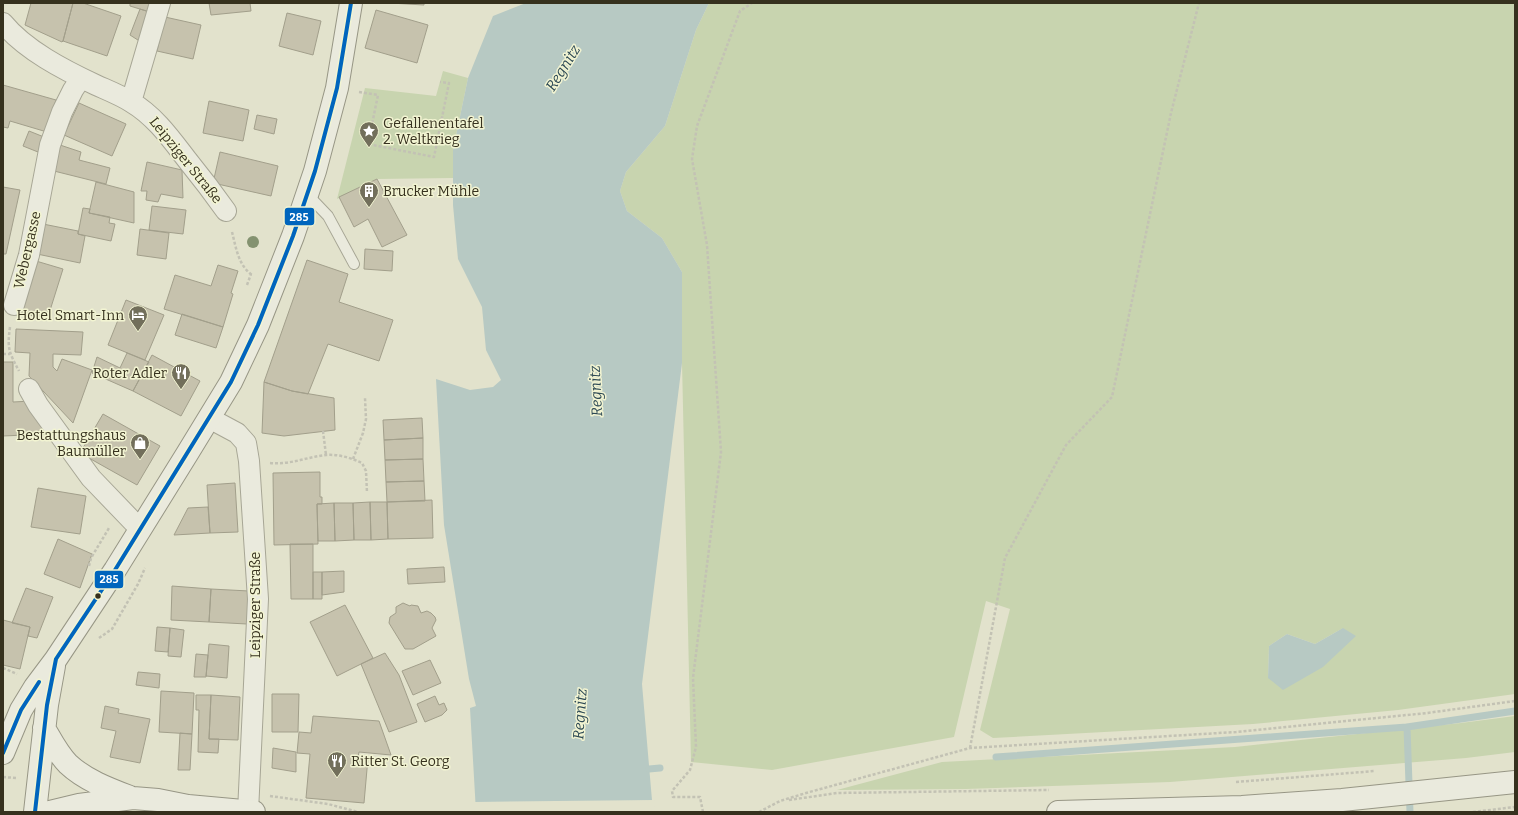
<svg xmlns="http://www.w3.org/2000/svg" width="1518" height="815" font-family="Bitter,serif">
<style>
.green{fill:#c8d4af;fill-rule:evenodd}
.water{fill:#b7c9c3}
.pier{fill:#e2e2cc}
.lines{fill:none;stroke-linecap:round;stroke-linejoin:round}
.stream{stroke:#b7c9c3;stroke-width:7}
.building{fill:#c6c2ad;stroke:#a29f8b}
.lane-casing{stroke:#a7a695;stroke-width:12}
.street-casing{stroke:#a7a695;stroke-width:22}
.secondary-casing{stroke:#979685;stroke-width:24}
.path{stroke:#c3c2b4;stroke-width:2.5;stroke-dasharray:3 2;stroke-linecap:butt}
.lane{stroke:#eaeadd;stroke-width:10}
.street{stroke:#eaeadd;stroke-width:20}
.secondary{stroke:#eaeadd;stroke-width:22}
.bus-1-casing{stroke:#f2f4d2;stroke-width:7}
.bus-1{stroke:#0065bd;stroke-width:4}
.tree{fill:#849270}
.bus-dot{fill:#36311e;stroke:#f2f4d2;stroke-width:1.5}
.labels{text-anchor:middle;stroke-width:3;stroke-linejoin:round;paint-order:stroke}
.poi-label{font-size:14px;fill:#36311e;stroke:#f2f4d2;text-anchor:start}
.street-label{font-size:14px;fill:#36311e;stroke:#f2f4d2}
.water-label{font-size:15px;font-style:italic;fill:#2e4a55;stroke:#f2f4d2}
.line-badge{stroke:#f2f4d2;stroke-width:1.5}
.badge-label{font-size:11px;text-anchor:middle;font-weight:bold;fill:#fff}
</style>
<rect width="100%" height="100%" fill="#e2e2cc"/>
<path class="green" d="M 709,3 L 1515,3 L 1515,694 L 1398,710 L 1253,724 L 993,738 L 980,730 L 1010,609 L 986,601 L 954,737 L 772,770 L 691,762 L 682,363 L 682,272 L 662,238 L 627,211 L 620,191 L 626,172 L 665,126 L 696,30 ZM 1343,628 L 1268,678 L 1269,646 L 1287,634 L 1315,644 Z
M 443,71 L 468,78 L 453,150 L 453,178 L 377,179 L 337,199 L 365,88 L 436,96 Z
M 1515,716 L 1515,752 L 1466,758 L 1170,782 L 966,789 L 837,790 L 942,762 L 1235,747 L 1461,723 Z"/>
<path class="water" d="M 526,3 L 709,3 L 696,30 L 665,126 L 626,172 L 620,191 L 627,211 L 662,238 L 682,272 L 682,363 L 642,684 L 653,812 L 476,812 L 470,708 L 476,706 L 469,679 L 444,525 L 436,379 L 470,390 L 493,387 L 501,380 L 486,350 L 482,307 L 458,259 L 453,205 L 453,150 L 468,78 L 493,16 Z
M 1343,628 L 1356,636 L 1323,667 L 1283,690 L 1268,678 L 1269,646 L 1287,634 L 1315,644 Z"/>
<path class="pier" d="M 654,800 L 655,812 L 474,812 L 474,802 Z"/>
<g class="lines">
<path class="stream" d="M 1407,727 L 1515,711
M 996,757 L 1407,727 L 1410,812
M 649,769 L 660,768"/>
</g>
<path class="building" d="M 31,3 L 73,3 L 63,41 L 62,42 L 25,25 Z
M 73,3 L 83,3 L 121,16 L 107,56 L 63,41 Z
M 130,3 L 156,3 L 153,13 L 130,6 Z
M 209,3 L 250,3 L 251,11 L 211,15 Z
M 390,3 L 424,3 L 424,5 Z
M 140,9 L 153,13 L 141,42 L 130,35 Z
M 376,10 L 428,25 L 417,63 L 365,48 Z
M 287,13 L 321,21 L 313,55 L 279,46 Z
M 165,17 L 201,25 L 193,59 L 157,51 Z
M 3,85 L 56,100 L 47,132 L 10,121 L 8,128 L 3,127 Z
M 209,101 L 249,110 L 243,141 L 203,133 Z
M 79,103 L 126,124 L 112,156 L 64,135 Z
M 257,115 L 277,119 L 274,134 L 254,129 Z
M 29,131 L 44,137 L 38,152 L 23,146 Z
M 60,145 L 81,152 L 79,160 L 110,168 L 106,184 L 54,171 Z
M 220,152 L 278,166 L 271,196 L 213,183 Z
M 147,162 L 182,170 L 183,198 L 161,194 L 158,202 L 146,200 L 147,191 L 141,191 Z
M 377,179 L 407,235 L 382,247 L 368,219 L 354,227 L 339,197 Z
M 96,182 L 134,192 L 134,223 L 89,213 Z
M 3,187 L 20,190 L 6,254 L 3,254 Z
M 152,206 L 186,210 L 183,234 L 149,230 Z
M 83,208 L 90,209 L 89,213 L 110,217 L 109,223 L 115,224 L 111,241 L 78,234 Z
M 43,224 L 78,231 L 78,234 L 85,236 L 80,263 L 37,254 Z
M 140,229 L 169,233 L 166,259 L 137,255 Z
M 365,249 L 393,251 L 392,271 L 364,269 Z
M 307,260 L 348,274 L 339,302 L 393,320 L 379,361 L 328,344 L 308,394 L 292,391 L 264,382 Z
M 36,261 L 63,269 L 47,320 L 20,312 Z
M 218,265 L 238,271 L 231,293 L 233,294 L 223,327 L 164,309 L 175,275 L 211,286 Z
M 126,300 L 164,315 L 145,360 L 108,345 Z
M 182,314 L 223,327 L 216,348 L 175,335 Z
M 16,329 L 83,332 L 81,355 L 53,354 L 53,367 L 57,371 L 62,359 L 92,370 L 73,423 L 29,376 L 30,353 L 15,352 Z
M 127,353 L 149,362 L 133,391 L 92,373 L 97,357 L 120,368 Z
M 152,355 L 200,381 L 181,416 L 133,391 Z
M 3,362 L 13,362 L 13,402 L 32,401 L 47,434 L 3,436 Z
M 264,382 L 292,391 L 334,398 L 335,430 L 284,436 L 262,433 Z
M 103,414 L 160,446 L 137,485 L 80,453 Z
M 422,418 L 423,438 L 384,440 L 383,420 Z
M 423,438 L 423,459 L 385,460 L 384,440 Z
M 423,459 L 424,481 L 386,482 L 385,460 Z
M 320,472 L 320,497 L 322,497 L 322,504 L 317,504 L 318,544 L 274,545 L 273,473 Z
M 424,481 L 425,501 L 387,502 L 386,482 Z
M 235,483 L 238,532 L 210,533 L 207,485 Z
M 38,488 L 86,496 L 80,534 L 31,527 Z
M 432,500 L 433,538 L 388,539 L 387,502 Z
M 370,502 L 387,502 L 388,539 L 371,540 Z
M 370,502 L 371,540 L 354,540 L 353,503 Z
M 334,503 L 335,541 L 318,541 L 317,504 Z
M 334,503 L 353,503 L 354,540 L 335,541 Z
M 208,507 L 210,533 L 174,535 L 188,508 Z
M 58,539 L 92,554 L 80,588 L 44,574 Z
M 290,544 L 313,544 L 313,599 L 291,599 Z
M 444,567 L 445,582 L 408,584 L 407,569 Z
M 344,571 L 344,592 L 322,595 L 322,572 Z
M 313,572 L 322,572 L 322,599 L 313,599 Z
M 172,586 L 211,589 L 209,622 L 171,620 Z
M 26,588 L 53,597 L 37,638 L 28,636 L 30,627 L 12,623 Z
M 211,589 L 249,591 L 247,624 L 209,622 Z
M 403,603 L 410,606 L 411,605 L 418,606 L 421,613 L 427,611 L 431,613 L 435,617 L 436,620 L 432,628 L 436,636 L 413,649 L 405,649 L 389,623 L 390,617 L 396,613 L 396,607 Z
M 345,605 L 373,658 L 337,676 L 310,622 Z
M 3,620 L 30,627 L 20,669 L 3,665 Z
M 157,627 L 170,628 L 168,652 L 155,651 Z
M 170,628 L 184,630 L 181,657 L 168,656 Z
M 209,644 L 229,646 L 227,678 L 206,676 Z
M 385,653 L 399,675 L 417,722 L 389,732 L 361,664 Z
M 196,654 L 208,655 L 206,677 L 194,677 Z
M 430,660 L 441,683 L 413,695 L 402,671 Z
M 138,672 L 160,674 L 159,688 L 136,685 Z
M 161,691 L 194,693 L 192,734 L 159,732 Z
M 272,694 L 299,694 L 298,732 L 272,732 Z
M 196,695 L 211,695 L 209,739 L 219,739 L 218,753 L 198,752 L 199,710 L 196,710 Z
M 211,695 L 240,697 L 238,740 L 209,739 Z
M 435,696 L 439,705 L 444,703 L 447,710 L 442,715 L 425,722 L 417,704 Z
M 105,706 L 119,709 L 118,713 L 150,719 L 140,763 L 110,757 L 116,731 L 101,728 Z
M 313,716 L 379,721 L 391,755 L 359,752 L 358,757 L 368,758 L 364,803 L 306,798 L 310,754 L 297,753 L 299,732 L 311,733 Z
M 180,733 L 192,734 L 190,770 L 178,770 Z
M 273,748 L 296,752 L 296,772 L 272,768 Z"/>
<g class="lines">
<defs>
<path id="lane" d="M 307,194 L 328,216 L 354,264"/>
<path id="street" d="M 3,23 C 25,50 64,70 96,85 C 107,90 120,95 131,102 C 155,116 171,139 188,161 C 201,177 214,194 226,211
M 131,102 L 160,3
M 14,305 L 29,255 L 50,145 L 62,112 L 73,90 L 81,78
M 29,389 L 38,405 L 91,478 L 140,529
M 209,418 L 237,433 L 246,443 L 249,461 L 258,599 L 248,812"/>
<path id="secondary" d="M 44,728 C 51,740 58,754 68,764 C 85,780 109,789 130,797
M 3,753 L 21,710 L 35,687 L 56,659 L 115,570 L 187,454 L 231,382 L 258,325 L 293,236 L 315,171 L 337,88 L 351,3
M 35,812 L 47,705 L 54,666
M 50,812 L 79,805 L 133,798 L 158,800 L 188,806 L 254,812
M 1058,812 L 1242,807 L 1342,800 L 1515,782"/>
</defs>
<use href="#lane" class="lane-casing"/>
<use href="#street" class="street-casing"/>
<use href="#secondary" class="secondary-casing"/>
<path class="path" d="M 359,92 L 378,95 L 368,144 L 434,157 L 449,83 L 440,82
M 232,232 C 236,247 238,265 252,275
M 247,285 L 251,274
M 10,327 C 7,349 9,352 19,371
M 3,354 L 10,354
M 323,431 L 326,455
M 353,459 L 363,433 L 366,419 L 365,398
M 270,463 C 290,465 307,457 326,455 C 339,454 351,458 362,463 L 366,471 L 367,493
M 89,566 L 91,558 L 109,528
M 99,638 L 112,629 L 138,584 L 145,568
M 3,668 L 17,674
M 970,748 L 1005,558 L 1066,445 L 1112,397 L 1171,113 L 1199,3
M 3,777 L 16,778
M 1236,782 L 1375,771
M 270,796 L 328,804 L 358,812
M 789,800 L 837,793 L 1049,790
M 703,812 L 700,797 L 673,797 L 672,791 L 690,770 L 696,747 L 693,678 L 721,452 L 707,245 L 692,159 L 697,126 L 740,11 L 752,3
M 759,812 L 780,801 L 806,793 L 970,748 L 1236,732 L 1427,713 L 1515,701
M 1473,812 L 1515,807"/>
<use href="#lane" class="lane"/>
<use href="#street" class="street"/>
<use href="#secondary" class="secondary"/>
<defs>
<path id="bus-1" d="M 3,753 L 21,710 L 39,682
M 35,812 L 47,705 L 56,659 L 115,570 L 231,382 L 258,325 L 293,236 L 315,171 L 337,88 L 351,3"/>
</defs>
<use href="#bus-1" class="bus-1-casing"/>
<use href="#bus-1" class="bus-1"/>
</g>
<circle class="tree" cx="253" cy="242" r="6"/>
<defs>
<symbol id="sight-pin" viewBox="-11 -11 22 30"><path d="M0 17L-7.5 6A9.5 9.5 0 1 1 7.5 6Z" fill="#726f5b" stroke="#f2f4d2"/><path d="M0-6L1.8-2.2L6-1.7L2.9 1.2L3.7 5.4L0 3.3L-3.7 5.4L-2.9 1.2L-6-1.7L-1.8-2.2Z" fill="#fff"/></symbol>
<symbol id="building-pin" viewBox="-11 -11 22 30"><path d="M0 17L-7.5 6A9.5 9.5 0 1 1 7.5 6Z" fill="#726f5b" stroke="#f2f4d2"/><path d="M-4-6H4V6H1V3H-1V6H-4ZM-2.5-4.3h1.7v1.8h-1.7ZM.8-4.3h1.7v1.8H.8ZM-2.5-1h1.7V.8h-1.7ZM.8-1h1.7V.8H.8Z" fill="#fff"/></symbol>
<symbol id="hotel-pin" viewBox="-11 -11 22 30"><path d="M0 17L-7.5 6A9.5 9.5 0 1 1 7.5 6Z" fill="#726f5b" stroke="#f2f4d2"/><path d="M-6-4.5h1.5V1H6V5H4.5V3h-9V5H-6ZM-4 0a1.8 1.8 0 1 1 3.6 0ZM.5 0V-2.5h3Q6-2.5 6 0Z" fill="#fff"/></symbol>
<symbol id="restaurant-pin" viewBox="-11 -11 22 30"><path d="M0 17L-7.5 6A9.5 9.5 0 1 1 7.5 6Z" fill="#726f5b" stroke="#f2f4d2"/><path d="M-5-6h1v4h1v-4h1v4h1v-4h1v5L-1.5 .5V6h-2V.5L-5-1ZM5-6V6H3V1.5H1.5Q1.5-4 5-6Z" fill="#fff"/></symbol>
<symbol id="shop-pin" viewBox="-11 -11 22 30"><path d="M0 17L-7.5 6A9.5 9.5 0 1 1 7.5 6Z" fill="#726f5b" stroke="#f2f4d2"/><path d="M-5-2.5h2.3a2.7 3.5 0 0 1 5.4 0H5L5.5 6h-11ZM-1.5-2.5h3a1.5 2.3 0 0 0-3 0Z" fill="#fff"/></symbol>
</defs>
<g fill-rule="evenodd">
<use href="#sight-pin" x="358" y="120" width="22" height="30"/>
<use href="#building-pin" x="358" y="180" width="22" height="30"/>
<use href="#hotel-pin" x="127" y="304" width="22" height="30"/>
<use href="#restaurant-pin" x="170" y="362" width="22" height="30"/>
<use href="#shop-pin" x="129" y="432" width="22" height="30"/>
<use href="#restaurant-pin" x="326" y="750" width="22" height="30"/>
</g>
<circle class="bus-dot" cx="98" cy="596" r="3.5"/>
<g class="labels">
<g class="poi-label">
<text x="383" y="128">Gefallenentafel<tspan x="383" dy="16">2. Weltkrieg</tspan></text>
<text x="383" y="196">Brucker Mühle</text>
<text x="124" y="320" text-anchor="end">Hotel Smart-Inn</text>
<text x="167" y="378" text-anchor="end">Roter Adler</text>
<text x="126" y="440" text-anchor="end">Bestattungshaus<tspan x="126" dy="16">Baumüller</tspan></text>
<text x="351" y="766">Ritter St. Georg</text>
</g>
<g class="street-label">
<text transform="translate(186 160) rotate(51)" y="5">Leipziger Straße</text>
<text transform="translate(27 250) rotate(-77)" y="5">Webergasse</text>
<text transform="translate(255 605) rotate(-90)" y="5">Leipziger Straße</text>
</g>
<g class="water-label">
<text transform="translate(563 68) rotate(-58)" y="5">Regnitz</text>
<text transform="translate(596 391) rotate(-93)" y="5">Regnitz</text>
<text transform="translate(580 714) rotate(-86)" y="5">Regnitz</text>
</g>
</g>
<g class="line-badge">
<rect x="284" y="207" width="31" height="19" rx="4" fill="#0065bd"/>
<rect x="94" y="570" width="30" height="19" rx="4" fill="#0065bd"/>
</g>
<g class="badge-label">
<text x="299" y="221">285</text>
<text x="109" y="583">285</text>
</g>
<rect width="1518" height="815" fill="none" stroke="#36311e" stroke-width="8"/>
</svg>
